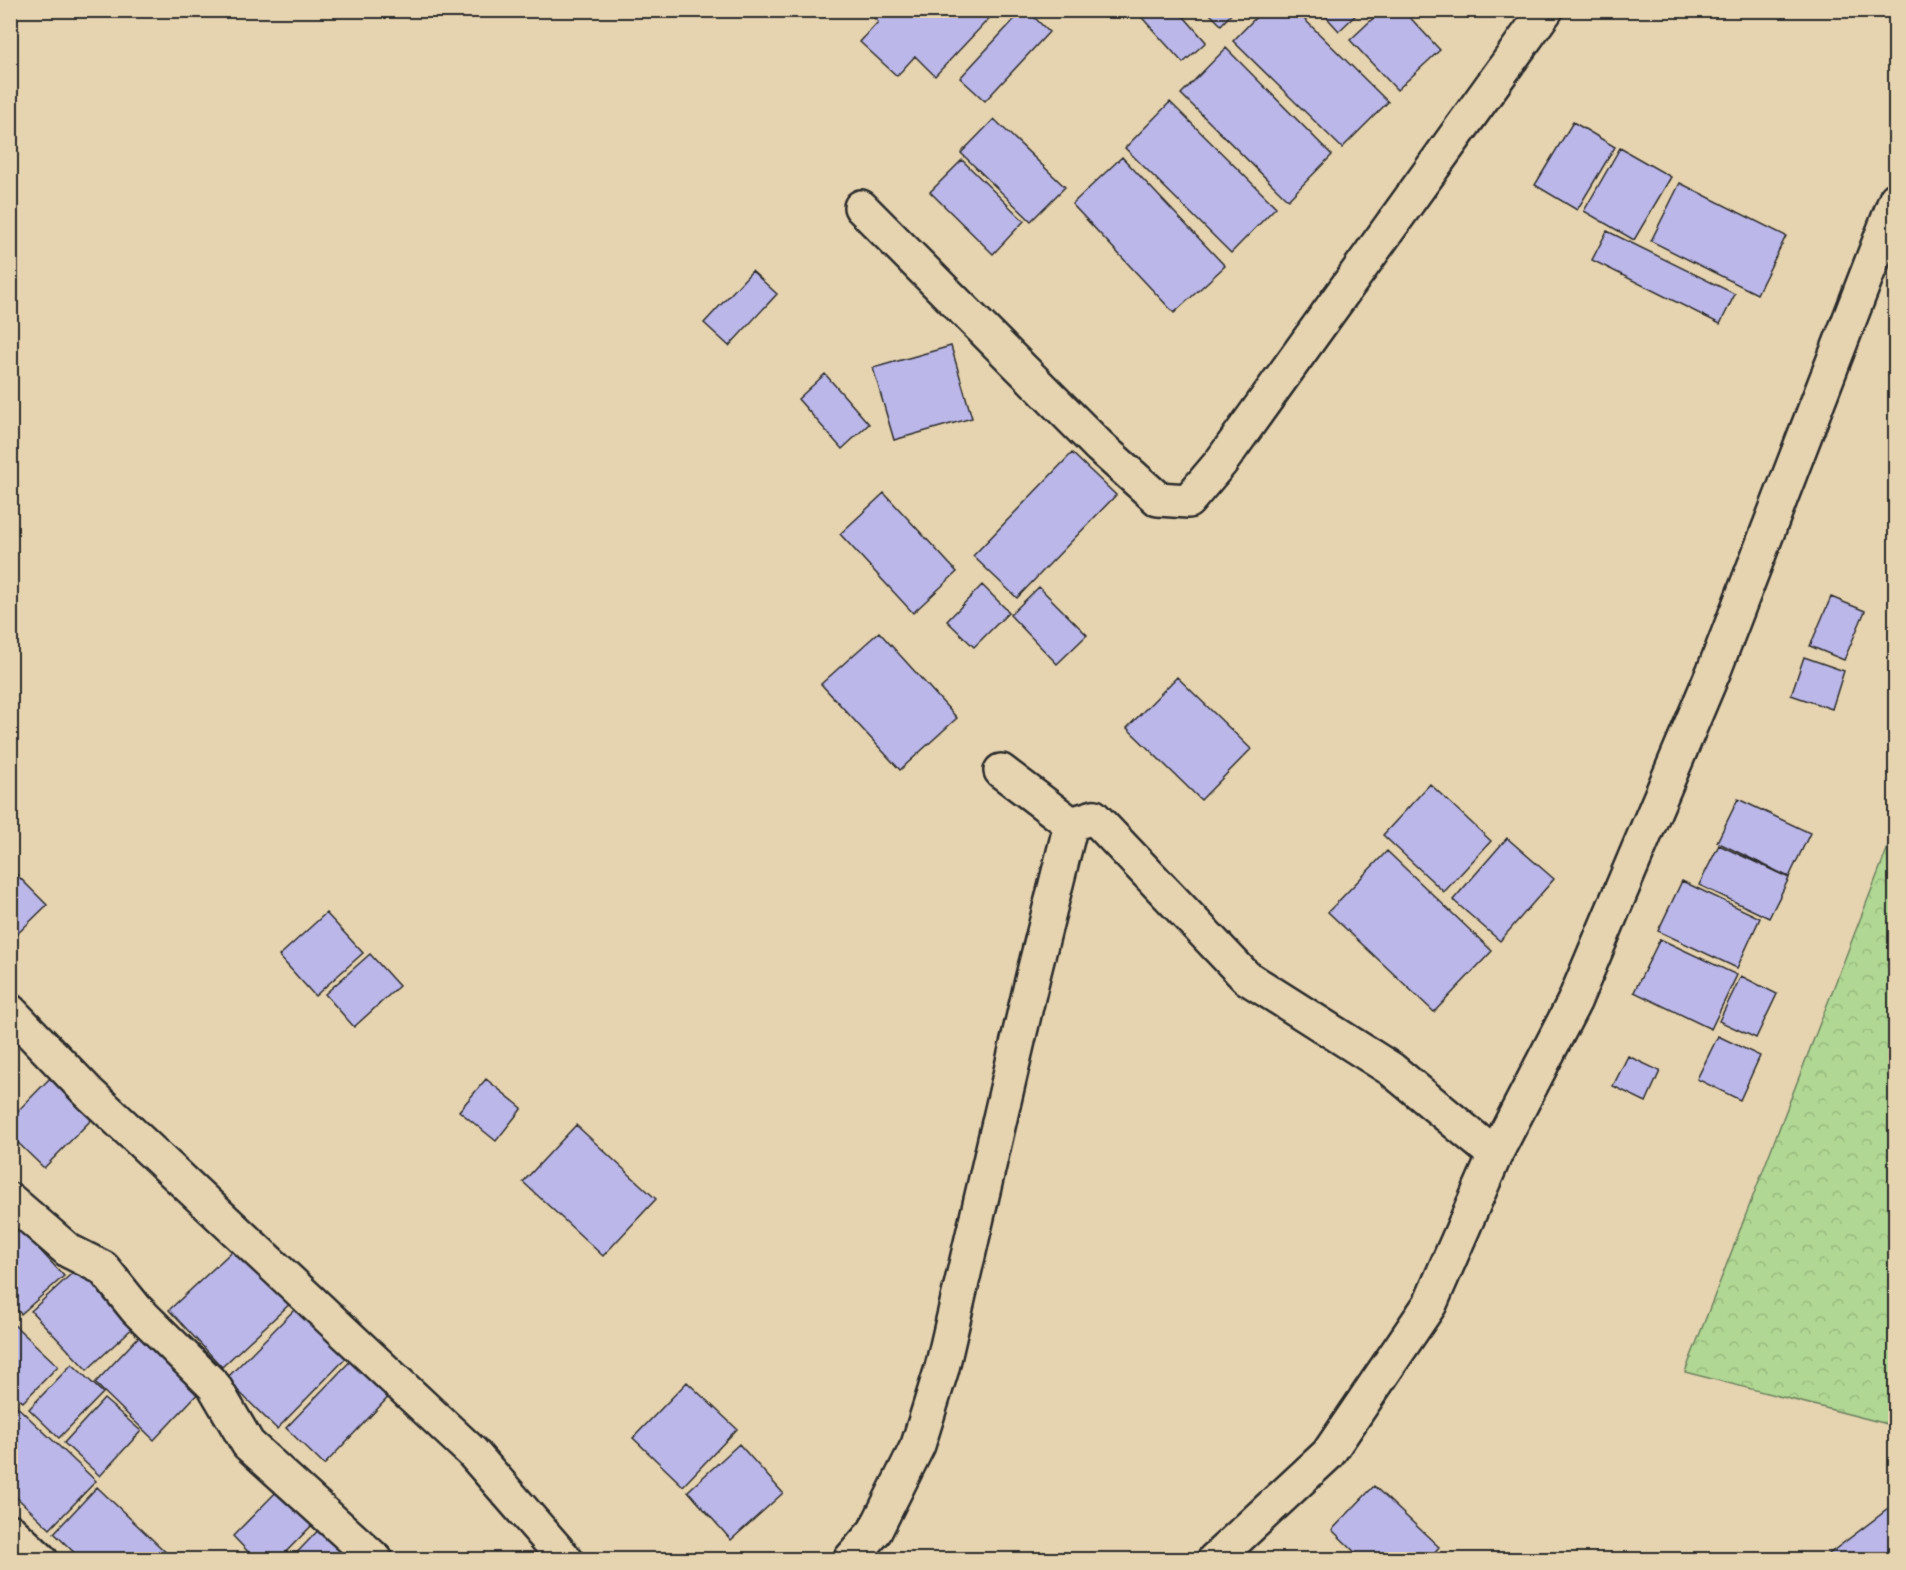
<svg xmlns="http://www.w3.org/2000/svg" width="1906" height="1570" font-family="'Balsamiq Sans',sans-serif">
<style>
.forest{fill:url(#forest-crowns);stroke:#6e815f;stroke-width:1.5}
.building{fill:#bbb7e9;stroke:#2b2b2b;stroke-width:1.5}
.lines{fill:none;stroke-linecap:round;stroke-linejoin:round}
.minor-casing{stroke:#2b2b2b;stroke-width:38}
.highway-casing{stroke:#2b2b2b;stroke-width:38}
.minor{stroke:#e6d4b1;stroke-width:33}
.highway{stroke:#e6d4b1;stroke-width:33}
</style>
<defs>
<pattern id="forest-crowns" width="20" height="18" patternUnits="userSpaceOnUse" patternTransform="scale(1.5)"><rect width="20" height="18" fill="#b0d793"/><path d="M2 6a3 3 0 1 1 6 0M12 15a3 3 0 1 1 6 0" fill="none" stroke="#98b97f"/></pattern>
</defs>
<rect width="100%" height="100%" fill="#e6d4b1"/>
<filter id="ink" filterUnits="userSpaceOnUse"><feTurbulence type="fractalNoise" baseFrequency=".0167" numOctaves="2"/><feDisplacementMap in="SourceGraphic" scale="12" xChannelSelector="R" yChannelSelector="G"/><feConvolveMatrix kernelMatrix="1 2 1 2 8 2 1 2 1" color-interpolation-filters="sRGB"/></filter>
<g filter="url(#ink)">
<path class="forest" d="M 1895,829 L 1895,1426 L 1685,1372 Z"/>
<path class="building" d="M 879,10 L 997,10 L 935,76 L 915,56 L 897,76 L 860,42 L 878,22 L 873,17 Z
M 1023,10 L 1027,10 L 1049,32 L 985,101 L 960,78 Z
M 1135,10 L 1178,10 L 1206,42 L 1183,63 Z
M 1206,10 L 1235,10 L 1221,25 Z
M 1263,10 L 1295,10 L 1388,102 L 1342,148 L 1233,41 Z
M 1320,10 L 1361,10 L 1339,31 Z
M 1382,10 L 1403,10 L 1440,50 L 1397,90 L 1350,40 Z
M 1226,48 L 1332,155 L 1288,200 L 1181,94 Z
M 1170,102 L 1276,207 L 1231,253 L 1125,148 Z
M 994,119 L 1065,187 L 1031,221 L 961,153 Z
M 1573,122 L 1615,147 L 1577,210 L 1535,185 Z
M 1620,148 L 1671,177 L 1634,240 L 1584,211 Z
M 1122,157 L 1225,266 L 1174,313 L 1072,204 Z
M 962,160 L 1024,221 L 993,254 L 930,192 Z
M 1680,183 L 1786,236 L 1757,294 L 1651,241 Z
M 1607,231 L 1735,294 L 1720,324 L 1592,260 Z
M 752,271 L 777,294 L 729,346 L 704,323 Z
M 951,346 L 972,418 L 894,440 L 873,368 Z
M 825,374 L 869,424 L 842,449 L 798,399 Z
M 1072,453 L 1116,495 L 1017,598 L 973,556 Z
M 884,493 L 957,572 L 913,613 L 840,534 Z
M 982,585 L 1009,612 L 974,647 L 947,621 Z
M 1039,587 L 1087,635 L 1057,664 L 1010,615 Z
M 1831,597 L 1865,611 L 1844,660 L 1810,646 Z
M 879,632 L 957,718 L 900,770 L 821,684 Z
M 1804,657 L 1844,671 L 1832,709 L 1791,695 Z
M 1177,677 L 1251,749 L 1201,800 L 1127,728 Z
M 1430,784 L 1491,841 L 1444,892 L 1383,835 Z
M 1738,799 L 1810,833 L 1789,877 L 1717,842 Z
M 1507,838 L 1554,879 L 1500,941 L 1453,900 Z
M 1719,845 L 1789,878 L 1769,918 L 1699,885 Z
M 1387,851 L 1492,951 L 1434,1012 L 1328,912 Z
M 10,868 L 47,905 L 10,941 Z
M 1682,881 L 1760,918 L 1737,968 L 1658,931 Z
M 326,913 L 363,953 L 315,996 L 279,956 Z
M 1660,939 L 1737,975 L 1711,1029 L 1634,992 Z
M 370,954 L 399,986 L 354,1027 L 325,994 Z
M 1741,976 L 1777,994 L 1756,1038 L 1719,1021 Z
M 1718,1036 L 1760,1056 L 1740,1100 L 1697,1079 Z
M 1628,1056 L 1660,1071 L 1646,1102 L 1613,1086 Z
M 53,1075 L 95,1116 L 44,1168 L 10,1135 L 10,1119 Z
M 486,1079 L 522,1108 L 496,1141 L 459,1111 Z
M 576,1125 L 656,1199 L 603,1256 L 523,1182 Z
M 12,1220 L 64,1276 L 21,1314 L 10,1302 Z
M 241,1243 L 294,1300 L 222,1367 L 169,1310 Z
M 82,1264 L 138,1323 L 87,1370 L 31,1311 Z
M 297,1307 L 348,1356 L 277,1429 L 226,1379 Z
M 10,1321 L 58,1366 L 23,1402 L 10,1390 Z
M 144,1331 L 203,1388 L 154,1440 L 95,1383 Z
M 361,1350 L 399,1386 L 324,1465 L 286,1428 Z
M 72,1364 L 103,1393 L 59,1438 L 29,1409 Z
M 687,1382 L 737,1429 L 683,1486 L 633,1438 Z
M 104,1399 L 141,1431 L 100,1476 L 64,1443 Z
M 10,1400 L 96,1481 L 50,1529 L 10,1491 Z
M 739,1444 L 783,1493 L 731,1540 L 688,1491 Z
M 283,1485 L 318,1519 L 278,1560 L 256,1560 L 233,1536 Z
M 1374,1486 L 1439,1547 L 1428,1560 L 1363,1560 L 1332,1530 Z
M 97,1487 L 174,1560 L 82,1560 L 54,1533 Z
M 1896,1503 L 1896,1560 L 1821,1560 Z
M 326,1522 L 349,1545 L 335,1560 L 290,1560 Z"/>
<g class="lines">
<defs>
<path id="minor" d="M 861,207 L 1100,447 L 1158,499 L 1188,501 L 1221,462 L 1546,10
M 1001,771 L 1071,824
M 10,1011 L 88,1092 L 472,1452 L 566,1560
M 10,1200 L 69,1251 L 103,1268 L 136,1309 L 214,1386 L 248,1444 L 376,1560
M 10,1531 L 41,1560
M 850,1560 L 875,1531 L 918,1445 L 942,1368 L 1033,976 L 1071,824 L 1094,817 L 1246,977 L 1391,1069 L 1495,1155"/>
<path id="highway" d="M 1214,1560 L 1328,1454 L 1430,1304 L 1495,1155 L 1574,1002 L 1715,668 L 1896,199"/>
</defs>
<use href="#minor" class="minor-casing"/>
<use href="#highway" class="highway-casing"/>
<use href="#minor" class="minor"/>
<use href="#highway" class="highway"/>
</g>
</g>
<rect width="1906" height="1570" fill="none" stroke="#e6d4b1" stroke-width="36"/>
<rect x="18" y="18" width="1870" height="1534" fill="none" stroke="#2b2b2b" stroke-width="2" filter="url(#ink)"/>
</svg>
